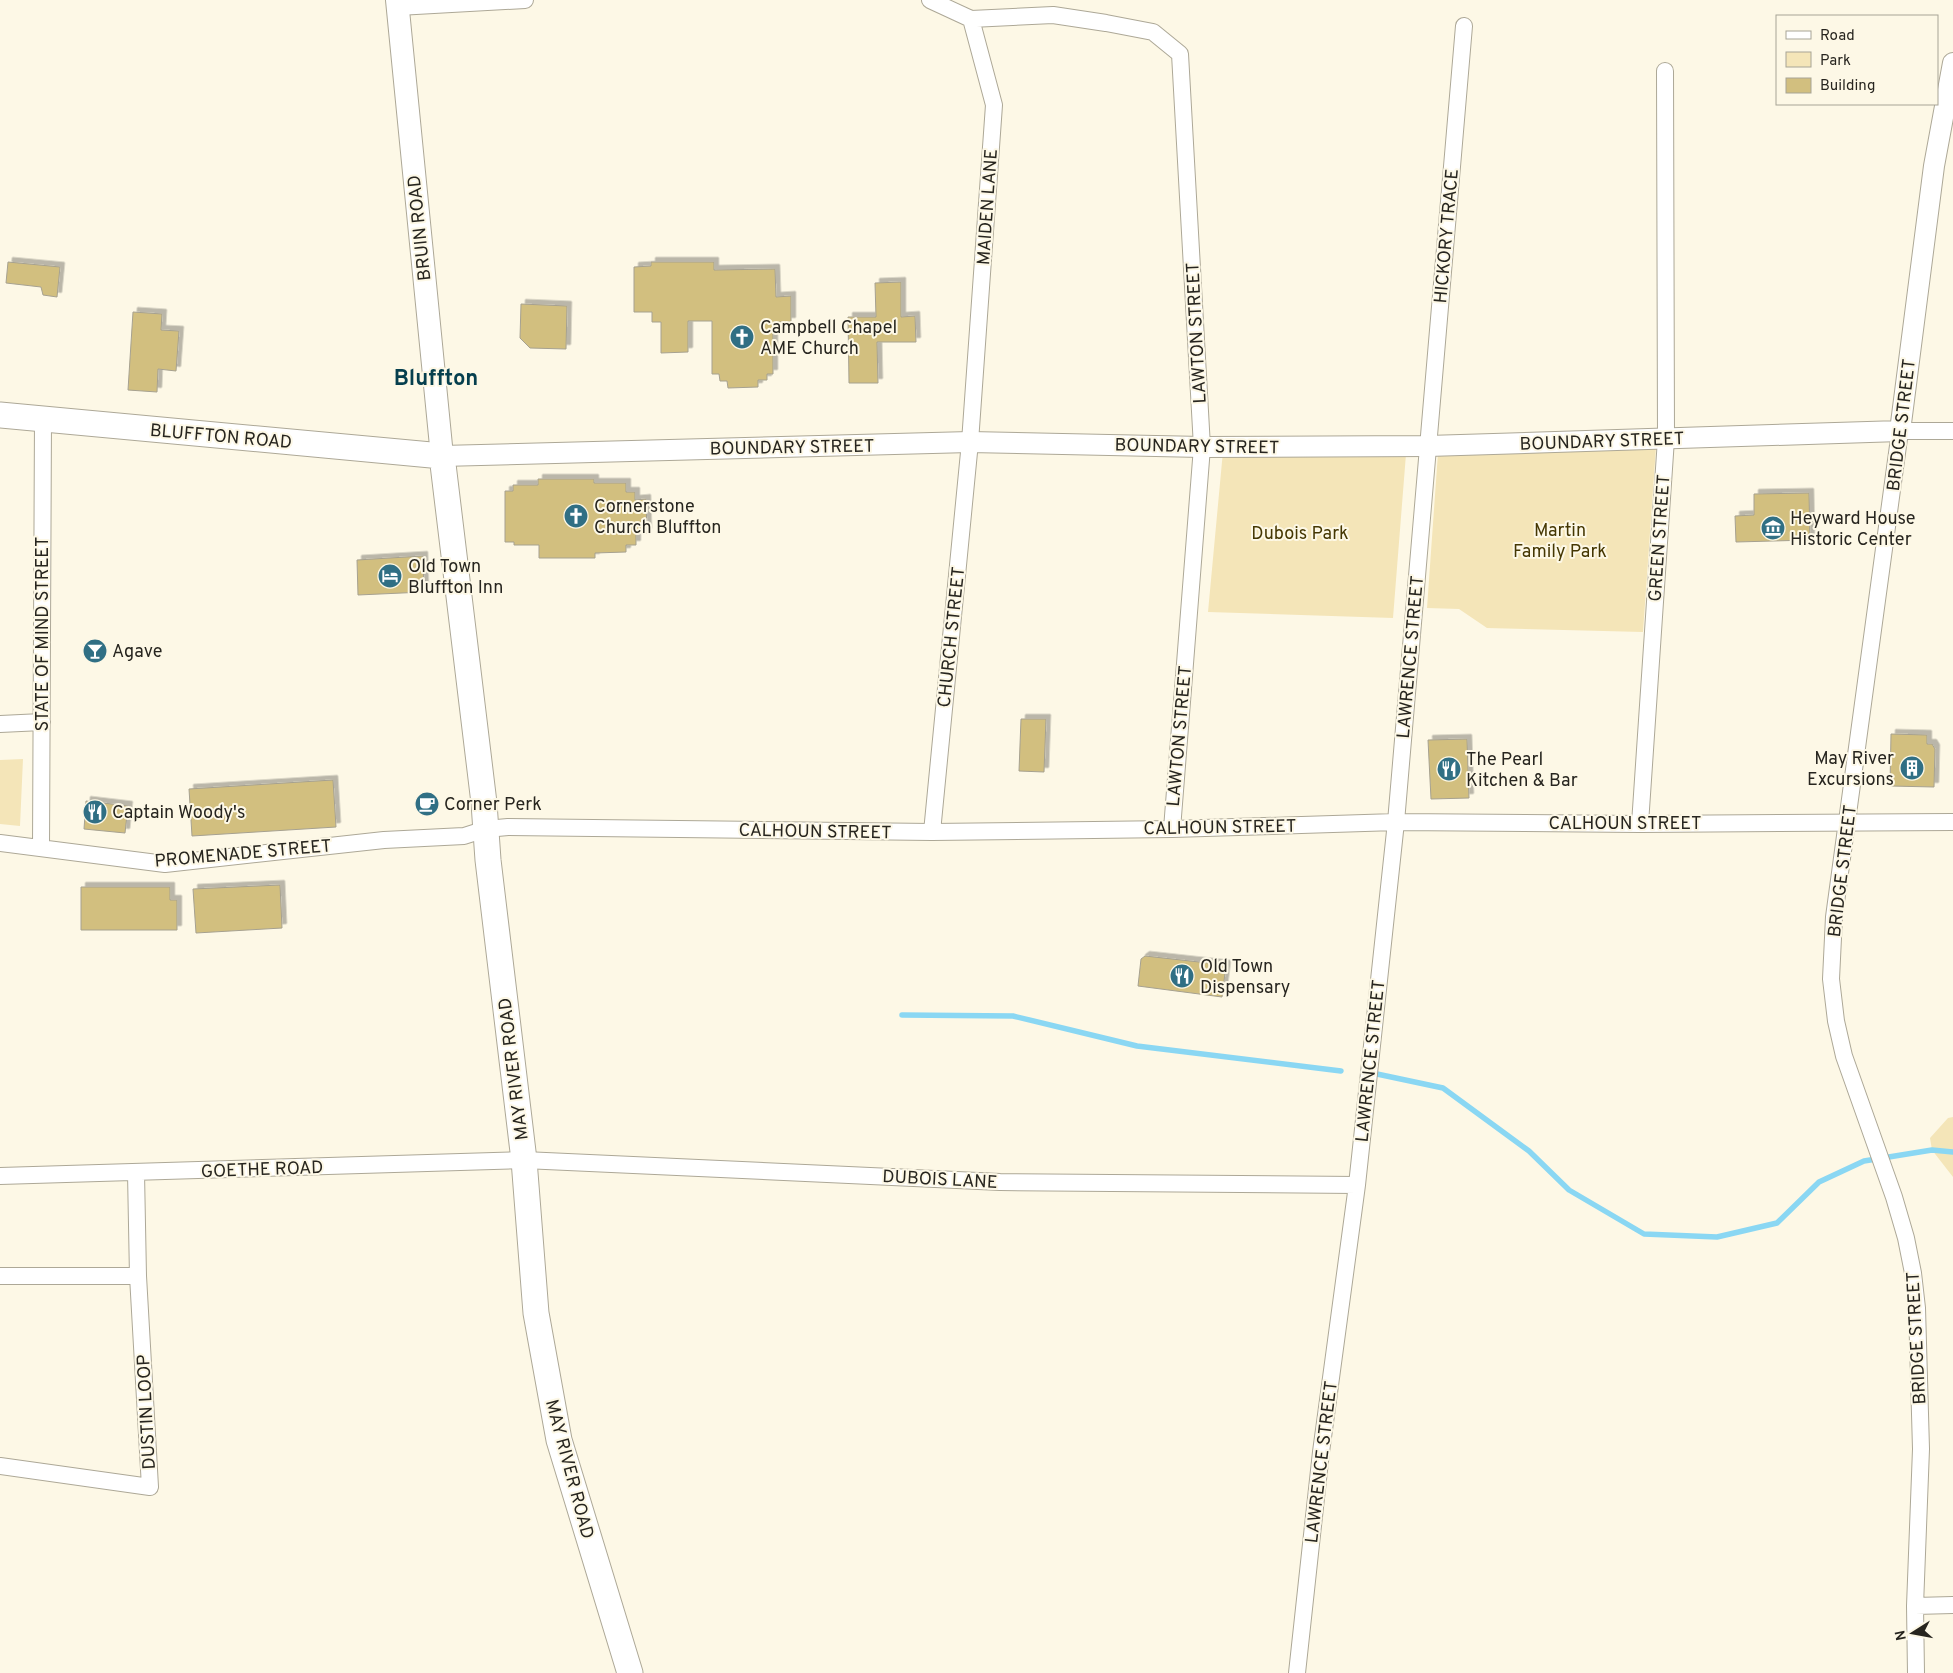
<svg xmlns="http://www.w3.org/2000/svg" width="1953" height="1673" font-family="Overpass,sans-serif">
<style>
.green{fill:#f4e5b8}
.lines{fill:none;stroke-linecap:round;stroke-linejoin:round}
.stream{stroke:#8ad7f3;stroke-width:5.5}
.building{fill:#d2bf7f;stroke:#a6a190;filter:url(#shadow)}
.minor-casing{stroke:#ada897;stroke-width:18}
.tertiary-casing{stroke:#ada897;stroke-width:22}
.secondary-casing{stroke:#ada897;stroke-width:24}
.primary-casing{stroke:#ada897;stroke-width:27}
.minor{stroke:#fff;stroke-width:16}
.tertiary{stroke:#fff;stroke-width:20}
.secondary{stroke:#fff;stroke-width:22}
.primary{stroke:#fff;stroke-width:25}
.labels{text-anchor:middle;stroke-width:4;stroke-linejoin:round;paint-order:stroke}
.street-label{font-size:18px;fill:#27251f;stroke:#fdf8e6}
.poi-label{font-size:18px;fill:#27251f;stroke:#fdf8e6;text-anchor:start}
.park-label{font-size:18px;fill:#453702;stroke:#fdf8e6}
.district-label{font-size:22px;font-weight:bold;fill:#063f4e;stroke:#fdf8e6}
</style>
<defs>
<filter id="shadow"><feDropShadow dx="4.5" dy="-4.5" stdDeviation="0" flood-color="#0004"/></filter>
</defs>
<rect width="100%" height="100%" fill="#fdf8e6"/>
<path class="green" d="M 1656,447 L 1643,632 L 1487,628 L 1459,609 L 1427,608 L 1438,453 Z
M 1223,451 L 1406,454 L 1393,618 L 1208,612 Z
M 23,759 L 20,826 L 0,824 L 0,760 Z
M 1953,1117 L 1953,1177 L 1932,1150 L 1930,1138 L 1948,1118 Z"/>
<g class="lines">
<path class="stream" d="M 902,1015 L 1013,1016 L 1137,1046 L 1341,1071
M 1377,1074 L 1443,1088 L 1529,1151 L 1569,1190 L 1644,1234 L 1717,1237 L 1777,1223 L 1819,1182 L 1864,1161 L 1932,1150 L 1953,1152"/>
</g>
<path class="building" d="M 8,262 L 60,267 L 57,297 L 43,295 L 41,287 L 6,283 Z
M 651,262 L 714,262 L 714,270 L 775,269 L 776,297 L 791,296 L 791,322 L 773,322 L 773,374 L 767,374 L 767,380 L 758,380 L 758,387 L 728,388 L 727,381 L 720,381 L 719,374 L 712,374 L 712,321 L 688,321 L 688,352 L 661,353 L 661,322 L 652,322 L 652,312 L 634,312 L 634,267 L 651,266 Z
M 901,282 L 901,317 L 915,316 L 916,342 L 877,342 L 878,383 L 849,383 L 848,317 L 876,317 L 875,283 Z
M 521,304 L 567,306 L 566,349 L 530,348 L 520,338 Z
M 133,312 L 162,314 L 161,330 L 179,331 L 176,371 L 158,369 L 157,392 L 128,390 Z
M 538,479 L 594,479 L 594,483 L 626,483 L 626,492 L 635,492 L 635,500 L 646,499 L 647,533 L 636,533 L 636,545 L 626,545 L 626,552 L 595,553 L 595,558 L 539,558 L 539,545 L 514,545 L 514,542 L 505,542 L 505,491 L 513,491 L 513,485 L 538,485 Z
M 1809,493 L 1810,540 L 1736,542 L 1735,516 L 1754,515 L 1754,494 Z
M 423,556 L 424,592 L 358,595 L 357,560 Z
M 1021,719 L 1046,719 L 1044,772 L 1019,771 Z
M 1891,734 L 1927,735 L 1927,744 L 1932,744 L 1935,749 L 1934,787 L 1890,786 Z
M 1467,739 L 1469,798 L 1431,799 L 1428,740 Z
M 333,780 L 336,827 L 192,836 L 189,789 Z
M 86,801 L 128,806 L 125,833 L 84,829 Z
M 280,885 L 282,928 L 196,933 L 193,889 Z
M 81,887 L 170,887 L 170,900 L 177,900 L 177,930 L 81,930 Z
M 1145,956 L 1226,965 L 1222,997 L 1138,986 L 1141,959 Z"/>
<g class="lines">
<defs>
<path id="minor" d="M 930,0 L 971,19 L 994,105 L 970,442 L 932,832
M 398,7 L 525,0
M 971,19 L 1053,15 L 1106,23 L 1153,32 L 1180,54 L 1202,447 L 1172,829
M 0,724 L 42,722
M 1640,824 L 1666,439 L 1665,71
M 0,843 L 165,864 L 384,840 L 464,836 L 486,829 L 508,827 L 932,832 L 1172,829 L 1396,822 L 1640,824 L 1953,822
M 41,848 L 43,419
M 0,1176 L 524,1160 L 1000,1182 L 1357,1185
M 0,1276 L 138,1276
M 0,1466 L 150,1487 L 138,1276 L 136,1173
M 1915,1606 L 1953,1605
M 1297,1673 L 1321,1452 L 1357,1185 L 1396,822 L 1464,26
M 1916,1673 L 1915,1606 L 1921,1449 L 1917,1308 L 1913,1273 L 1906,1238 L 1894,1197 L 1844,1056 L 1836,1021 L 1831,979 L 1834,917 L 1900,431 L 1953,431"/>
<path id="tertiary" d="M 442,456 L 970,442 L 1202,447 L 1428,446 L 1900,431 L 1934,166 L 1953,63"/>
<path id="secondary" d="M 397,0 L 442,456"/>
<path id="primary" d="M 0,415 L 442,456 L 484,803 L 488,860 L 524,1160 L 536,1313 L 559,1440 L 630,1673"/>
</defs>
<use href="#minor" class="minor-casing"/>
<use href="#tertiary" class="tertiary-casing"/>
<use href="#secondary" class="secondary-casing"/>
<use href="#primary" class="primary-casing"/>
<use href="#minor" class="minor"/>
<use href="#tertiary" class="tertiary"/>
<use href="#secondary" class="secondary"/>
<use href="#primary" class="primary"/>
</g>
<defs>
<symbol id="church-disc" viewBox="-11 -11 22 22"><circle r="9.5" fill="#306f84" stroke="#fdf8e6"/><path d="M-1.2-6h2.4v3.5h3.3v2.4h-3.3V6h-2.4V-.1h-3.3v-2.4h3.3Z" fill="#fff"/></symbol>
<symbol id="museum-disc" viewBox="-11 -11 22 22"><circle r="9.5" fill="#306f84" stroke="#fdf8e6"/><path d="M0-6L6-3V-2H-6V-3ZM-5-1h2V3h-2ZM-1-1h2V3h-2ZM3-1h2V3H3ZM-6 4H6V6H-6Z" fill="#fff"/></symbol>
<symbol id="hotel-disc" viewBox="-11 -11 22 22"><circle r="9.5" fill="#306f84" stroke="#fdf8e6"/><path d="M-6-4.5h1.5V1H6V5H4.5V3h-9V5H-6ZM-4 0a1.8 1.8 0 1 1 3.6 0ZM.5 0V-2.5h3Q6-2.5 6 0Z" fill="#fff"/></symbol>
<symbol id="bar-disc" viewBox="-11 -11 22 22"><circle r="9.5" fill="#306f84" stroke="#fdf8e6"/><path d="M-6-5H6L.8 .8V4.5H3.5V6h-7V4.5H-.8V.8Z" fill="#fff"/></symbol>
<symbol id="building-disc" viewBox="-11 -11 22 22"><circle r="9.5" fill="#306f84" stroke="#fdf8e6"/><path d="M-4-6H4V6H1V3H-1V6H-4ZM-2.5-4.3h1.7v1.8h-1.7ZM.8-4.3h1.7v1.8H.8ZM-2.5-1h1.7V.8h-1.7ZM.8-1h1.7V.8H.8Z" fill="#fff"/></symbol>
<symbol id="restaurant-disc" viewBox="-11 -11 22 22"><circle r="9.5" fill="#306f84" stroke="#fdf8e6"/><path d="M-5-6h1v4h1v-4h1v4h1v-4h1v5L-1.5 .5V6h-2V.5L-5-1ZM5-6V6H3V1.5H1.5Q1.5-4 5-6Z" fill="#fff"/></symbol>
<symbol id="cafe-disc" viewBox="-11 -11 22 22"><circle r="9.5" fill="#306f84" stroke="#fdf8e6"/><path d="M-5.5-4.5H6V0H3Q3 3.5 0 3.5H-2.5Q-5.5 3.5-5.5 0ZM3-3.2v2h1.7v-2ZM-6 4.5H4V6H-6Z" fill="#fff"/></symbol>
</defs>
<g fill-rule="evenodd">
<use href="#church-disc" x="728" y="323" width="28" height="28"/>
<use href="#church-disc" x="562" y="502" width="28" height="28"/>
<use href="#museum-disc" x="1759" y="514" width="28" height="28"/>
<use href="#hotel-disc" x="376" y="562" width="28" height="28"/>
<use href="#bar-disc" x="81" y="637" width="28" height="28"/>
<use href="#building-disc" x="1898" y="754" width="28" height="28"/>
<use href="#restaurant-disc" x="1435" y="755" width="28" height="28"/>
<use href="#cafe-disc" x="413" y="790" width="28" height="28"/>
<use href="#restaurant-disc" x="81" y="798" width="28" height="28"/>
<use href="#restaurant-disc" x="1168" y="962" width="28" height="28"/>
</g>
<g class="labels">
<g class="street-label">
<text transform="translate(987 207) rotate(-86)" y="6">MAIDEN LANE</text>
<text transform="translate(419 228) rotate(-96)" y="6">BRUIN ROAD</text>
<text transform="translate(1446 236) rotate(-85)" y="6">HICKORY TRACE</text>
<text transform="translate(1196 333) rotate(-93)" y="6">LAWTON STREET</text>
<text transform="translate(1901 425) rotate(-83)" y="6">BRIDGE STREET</text>
<text transform="translate(221 436) rotate(5)" y="6">BLUFFTON ROAD</text>
<text transform="translate(1602 441) rotate(-2)" y="6">BOUNDARY STREET</text>
<text transform="translate(1197 446) rotate(1)" y="6">BOUNDARY STREET</text>
<text transform="translate(792 447) rotate(-1)" y="6">BOUNDARY STREET</text>
<text transform="translate(1659 538) rotate(-86)" y="6">GREEN STREET</text>
<text transform="translate(42 634) rotate(-90)" y="6">STATE OF MIND STREET</text>
<text transform="translate(951 637) rotate(-84)" y="6">CHURCH STREET</text>
<text transform="translate(1410 657) rotate(-85)" y="6">LAWRENCE STREET</text>
<text transform="translate(1179 736) rotate(-85)" y="6">LAWTON STREET</text>
<text x="1625" y="829">CALHOUN STREET</text>
<text transform="translate(1220 827) rotate(-1)" y="6">CALHOUN STREET</text>
<text transform="translate(815 831) rotate(1)" y="6">CALHOUN STREET</text>
<text transform="translate(243 853) rotate(-5)" y="6">PROMENADE STREET</text>
<text transform="translate(1842 871) rotate(-83)" y="6">BRIDGE STREET</text>
<text transform="translate(1370 1061) rotate(-84)" y="6">LAWRENCE STREET</text>
<text transform="translate(513 1069) rotate(-97)" y="6">MAY RIVER ROAD</text>
<text transform="translate(262 1169) rotate(-2)" y="6">GOETHE ROAD</text>
<text transform="translate(940 1179) rotate(3)" y="6">DUBOIS LANE</text>
<text transform="translate(1916 1338) rotate(-93)" y="6">BRIDGE STREET</text>
<text transform="translate(146 1412) rotate(-93)" y="6">DUSTIN LOOP</text>
<text transform="translate(1321 1462) rotate(-83)" y="6">LAWRENCE STREET</text>
<text transform="translate(570 1469) rotate(75)" y="6">MAY RIVER ROAD</text>
</g>
<g class="poi-label">
<text x="760" y="333">Campbell Chapel<tspan x="760" dy="21">AME Church</tspan></text>
<text x="594" y="512">Cornerstone<tspan x="594" dy="21">Church Bluffton</tspan></text>
<text x="1790" y="524">Heyward House<tspan x="1790" dy="21">Historic Center</tspan></text>
<text x="408" y="572">Old Town<tspan x="408" dy="21">Bluffton Inn</tspan></text>
<text x="112" y="657">Agave</text>
<text x="1894" y="764" text-anchor="end">May River<tspan x="1894" dy="21">Excursions</tspan></text>
<text x="1466" y="765">The Pearl<tspan x="1466" dy="21">Kitchen &amp; Bar</tspan></text>
<text x="444" y="810">Corner Perk</text>
<text x="112" y="818">Captain Woody's</text>
<text x="1200" y="972">Old Town<tspan x="1200" dy="21">Dispensary</tspan></text>
</g>
<g class="park-label">
<text x="1560" y="536">Martin<tspan x="1560" dy="21">Family Park</tspan></text>
<text x="1300" y="539">Dubois Park</text>
</g>
<g class="district-label">
<text x="436" y="385">Bluffton</text>
</g>
</g>
<rect x="1776" y="15" width="162" height="90" fill="#fdf8e6" stroke="#a7a496"/>
<rect x="1786" y="31" width="25" height="8" fill="#ffffff" stroke="#a7a496"/>
<text x="1820" y="40" font-size="15" fill="#27251f">Road</text>
<rect x="1786" y="52" width="25" height="15" fill="#f4e5b8" stroke="#a7a496"/>
<text x="1820" y="65" font-size="15" fill="#27251f">Park</text>
<rect x="1786" y="78" width="25" height="15" fill="#d2bf7f" stroke="#a7a496"/>
<text x="1820" y="90" font-size="15" fill="#27251f">Building</text>
<g transform="translate(1913 1633) rotate(259)" stroke="#fdf8e6" stroke-width="4" paint-order="stroke">
<path d="M0-4L9 19L0 12L-9 19Z" fill="#27251f"/>
<text y="-8" font-size="14" font-weight="bold" text-anchor="middle" fill="#27251f">N</text>
</g>
</svg>
